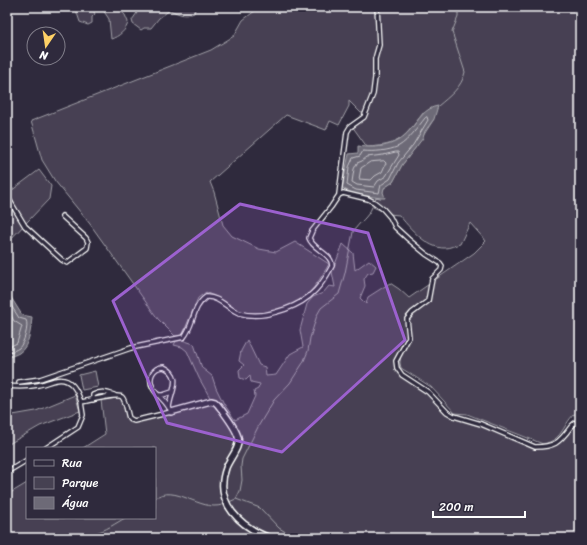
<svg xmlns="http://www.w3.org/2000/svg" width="587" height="545" font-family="Sriracha,sans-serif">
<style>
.green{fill:#464152;stroke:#a2a0a8}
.water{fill:#6d6a77;stroke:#a7a6ad}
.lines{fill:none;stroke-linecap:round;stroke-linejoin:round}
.shore{stroke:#c5c3c9;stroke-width:1}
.stream{stroke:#a7a6ad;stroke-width:1}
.street-casing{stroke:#fff;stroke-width:6}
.secondary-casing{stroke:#fff;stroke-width:8}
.street{stroke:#2f2a3d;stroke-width:3.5}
.secondary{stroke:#2f2a3d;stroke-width:5}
.marked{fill:#9c61cf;fill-opacity:0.2;stroke:#9c61cf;stroke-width:3;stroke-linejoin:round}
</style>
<rect width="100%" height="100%" fill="#2f2a3d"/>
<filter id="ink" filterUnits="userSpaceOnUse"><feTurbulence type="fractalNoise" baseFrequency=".025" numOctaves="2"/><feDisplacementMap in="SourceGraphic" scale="8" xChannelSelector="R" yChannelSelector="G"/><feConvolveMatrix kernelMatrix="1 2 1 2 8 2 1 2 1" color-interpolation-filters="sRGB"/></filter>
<g filter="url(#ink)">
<path class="green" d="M 75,7 L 99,7 L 97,9 L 93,10 L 95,14 L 92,17 L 92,23 L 88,25 L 80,22 Z
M 101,7 L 118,7 L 125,15 L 128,22 C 127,30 118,37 111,39 L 109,19 Z
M 129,7 L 196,7 L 194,13 C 185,17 179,14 170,10 L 159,18 L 151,28 L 144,28 L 141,30 L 133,24 L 132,20 L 137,13 Z
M 260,7 L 580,7 L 580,415 L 574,414 C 562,427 562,440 543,444 L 467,414 L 455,413 L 431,387 L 401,368 L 400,363 L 401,351 L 397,357 L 398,370 L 420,386 L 447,412 L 481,424 L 535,447 L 555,444 L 580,420 L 580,538 L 7,538 L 7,495 L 27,483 L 27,518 L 155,518 L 155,448 L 83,448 L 105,434 L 101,400 L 117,397 L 121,398 L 128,421 L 131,423 L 213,403 L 199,378 L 187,351 L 182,347 L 174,345 L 176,341 L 182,340 L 194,344 L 202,368 L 212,376 L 216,388 L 224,404 L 235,420 L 247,414 L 255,396 L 254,391 L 258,389 L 260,384 L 251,382 L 250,376 L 246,380 L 240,378 L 239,370 L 244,365 L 239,361 L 241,351 L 247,340 L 259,365 L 265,367 L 266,376 L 276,375 L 290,354 L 303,347 L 300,330 L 307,304 L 313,297 L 323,293 L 329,286 L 335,287 L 332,272 L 343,244 L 353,253 L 355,270 L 369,260 L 376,266 L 373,272 L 368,273 L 364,279 L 365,286 L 360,298 L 366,304 L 368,297 L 390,283 L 399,289 L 409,298 L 474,253 L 486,241 L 470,223 L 460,244 C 455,245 450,248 445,248 C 427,249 409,227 399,215 L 389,214 L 373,207 L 376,197 L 381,198 L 384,188 L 393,182 L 402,165 L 416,147 L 434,119 L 423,113 C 403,139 400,145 367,147 L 352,126 L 359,121 L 366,112 L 361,113 L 349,101 L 349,106 L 339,125 L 330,121 L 326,130 L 286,115 L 210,182 L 214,192 L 223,225 L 232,236 L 259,249 L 276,252 L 295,242 L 329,264 C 322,276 311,295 298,302 C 285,310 262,315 247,313 C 233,311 219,299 206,292 L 198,298 L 182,336 L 175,336 L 158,319 L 90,224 L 55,181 L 42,160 L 31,121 L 211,50 L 234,36 L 243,20 Z
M 39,170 L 51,186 L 49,199 L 7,243 L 7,194 Z
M 95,371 L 98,387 L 82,390 L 79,375 Z
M 75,395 L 80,411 L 40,426 L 7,445 L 7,416 L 36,411 Z"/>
<path class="water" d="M 438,106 L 434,119 L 425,131 L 423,138 L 402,165 L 393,182 L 384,188 L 383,192 L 385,198 L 381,198 L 354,194 L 342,188 L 349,154 L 358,153 L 358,146 C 378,149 397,146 410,130 C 419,120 424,108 438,106 Z
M 7,291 L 22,315 L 32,317 C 31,327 30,346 19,353 C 16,355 11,356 7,358 Z"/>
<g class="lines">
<path class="shore" d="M 427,117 L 428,120 L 413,145 L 398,163 L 390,179 L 381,185 L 379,193 L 356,190 L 347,185 L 349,167 L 353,158 L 360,156 L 363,151 C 374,152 389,151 399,146 C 409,140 418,127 425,118 Z
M 396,152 L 398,152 L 399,155 L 386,176 L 378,181 L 374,187 L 357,185 L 352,182 L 354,169 L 357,163 L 362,161 L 367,157 L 383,155 Z
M 384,161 L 386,163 L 382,172 L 375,176 L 371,180 L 359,179 L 361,168 L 370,162 Z
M 7,299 L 19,318 L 26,320 C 29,326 24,343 19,348 C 16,350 11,352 7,353
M 7,308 L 14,321 L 22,326 L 17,343 L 7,348"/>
<path class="stream" d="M 438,106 C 450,96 462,87 465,72 L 452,32 L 458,17 L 458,10 L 460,7
M 155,498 C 175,483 200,512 222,505
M 236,499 L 260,508 L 279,528 L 289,534
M 229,502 L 236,499 L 240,491 L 242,480 L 241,466 L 242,459 L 259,425 L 274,400 L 290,383 L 303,363 L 308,351 L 310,338 L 317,315 L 321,308 L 339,294 L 345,273 L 353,232 C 359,222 368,218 372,207
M 77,538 C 82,533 88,534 95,533 C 105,531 116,523 125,518"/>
<defs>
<path id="street" d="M 339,194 L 347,132 L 350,127 L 364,117 L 373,94 L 375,78 L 375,59 L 379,45 L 377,7
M 7,196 L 25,226 L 62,260 L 67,263 L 87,248 L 88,242 L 86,238 L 62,216
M 19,382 L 40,379 L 131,348 L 184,337 C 194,325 192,307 206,297 C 218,296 228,309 239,313 C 252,317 263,316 276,312 C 303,305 319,292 332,266 C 332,253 313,250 309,238 L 312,231 L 331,207 L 339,195 L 343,193 L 368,199 L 374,202 L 383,209 L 390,217 L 395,227 L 408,239 L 426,254 L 440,263 L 442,266 L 441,270 L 432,279 L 428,301 L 412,313 L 407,319 L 409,337 L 396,361 L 397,368 L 402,375 L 428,392 L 447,412 L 454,416 L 481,424 L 535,447 C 554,447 559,443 570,428 C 573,424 576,422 580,420
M 7,386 C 17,387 28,387 38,385 C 44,384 50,381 56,380 C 71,377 77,390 81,402 C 88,401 118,393 122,397 C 126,401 127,413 129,418 L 134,421 L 171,412 C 167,401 158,397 153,388 C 148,379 152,367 164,367 C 184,376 170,393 169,408
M 159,395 L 163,395 L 172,392
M 93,400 L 93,395 C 101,391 106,392 114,395
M 46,448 L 78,427 L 83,415 L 81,402
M 7,472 L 27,460"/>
<path id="secondary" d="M 171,412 L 211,401 L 215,402 L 218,405 C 224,413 236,428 238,437 C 241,447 229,459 226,468 C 213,503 241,527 270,538"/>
</defs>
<use href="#street" class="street-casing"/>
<use href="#secondary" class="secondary-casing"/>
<use href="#street" class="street"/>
<use href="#secondary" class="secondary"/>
</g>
</g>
<path class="marked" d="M 240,204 L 368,233 L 405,340 L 282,452 L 167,423 L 113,301 Z"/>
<rect width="587" height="545" fill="none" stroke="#2f2a3d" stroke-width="24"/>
<rect x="12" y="12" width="563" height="521" fill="none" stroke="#fff" stroke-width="1.5" filter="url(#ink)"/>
<rect x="26" y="447" width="130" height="72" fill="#2f2a3d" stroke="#827f8b"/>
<rect x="34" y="460" width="20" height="6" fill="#2f2a3d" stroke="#827f8b"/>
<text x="62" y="467" font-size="12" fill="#ffffff">Rua</text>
<rect x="34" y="477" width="20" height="12" fill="#464152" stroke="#827f8b"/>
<text x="62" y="487" font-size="12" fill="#ffffff">Parque</text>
<rect x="34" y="497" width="20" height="12" fill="#6d6a77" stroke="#827f8b"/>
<text x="62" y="507" font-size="12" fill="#ffffff">Água</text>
<g transform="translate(46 46) rotate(193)"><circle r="19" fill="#2f2a3d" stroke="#827f8b"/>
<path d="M0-3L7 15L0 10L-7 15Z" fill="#ffd166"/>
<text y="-6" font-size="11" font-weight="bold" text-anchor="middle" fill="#ffffff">N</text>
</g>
<path d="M433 511v6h92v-6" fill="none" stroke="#ffffff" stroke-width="2"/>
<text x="439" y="511" font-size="12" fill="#ffffff" stroke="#2f2a3d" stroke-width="3" paint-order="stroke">200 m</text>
</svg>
